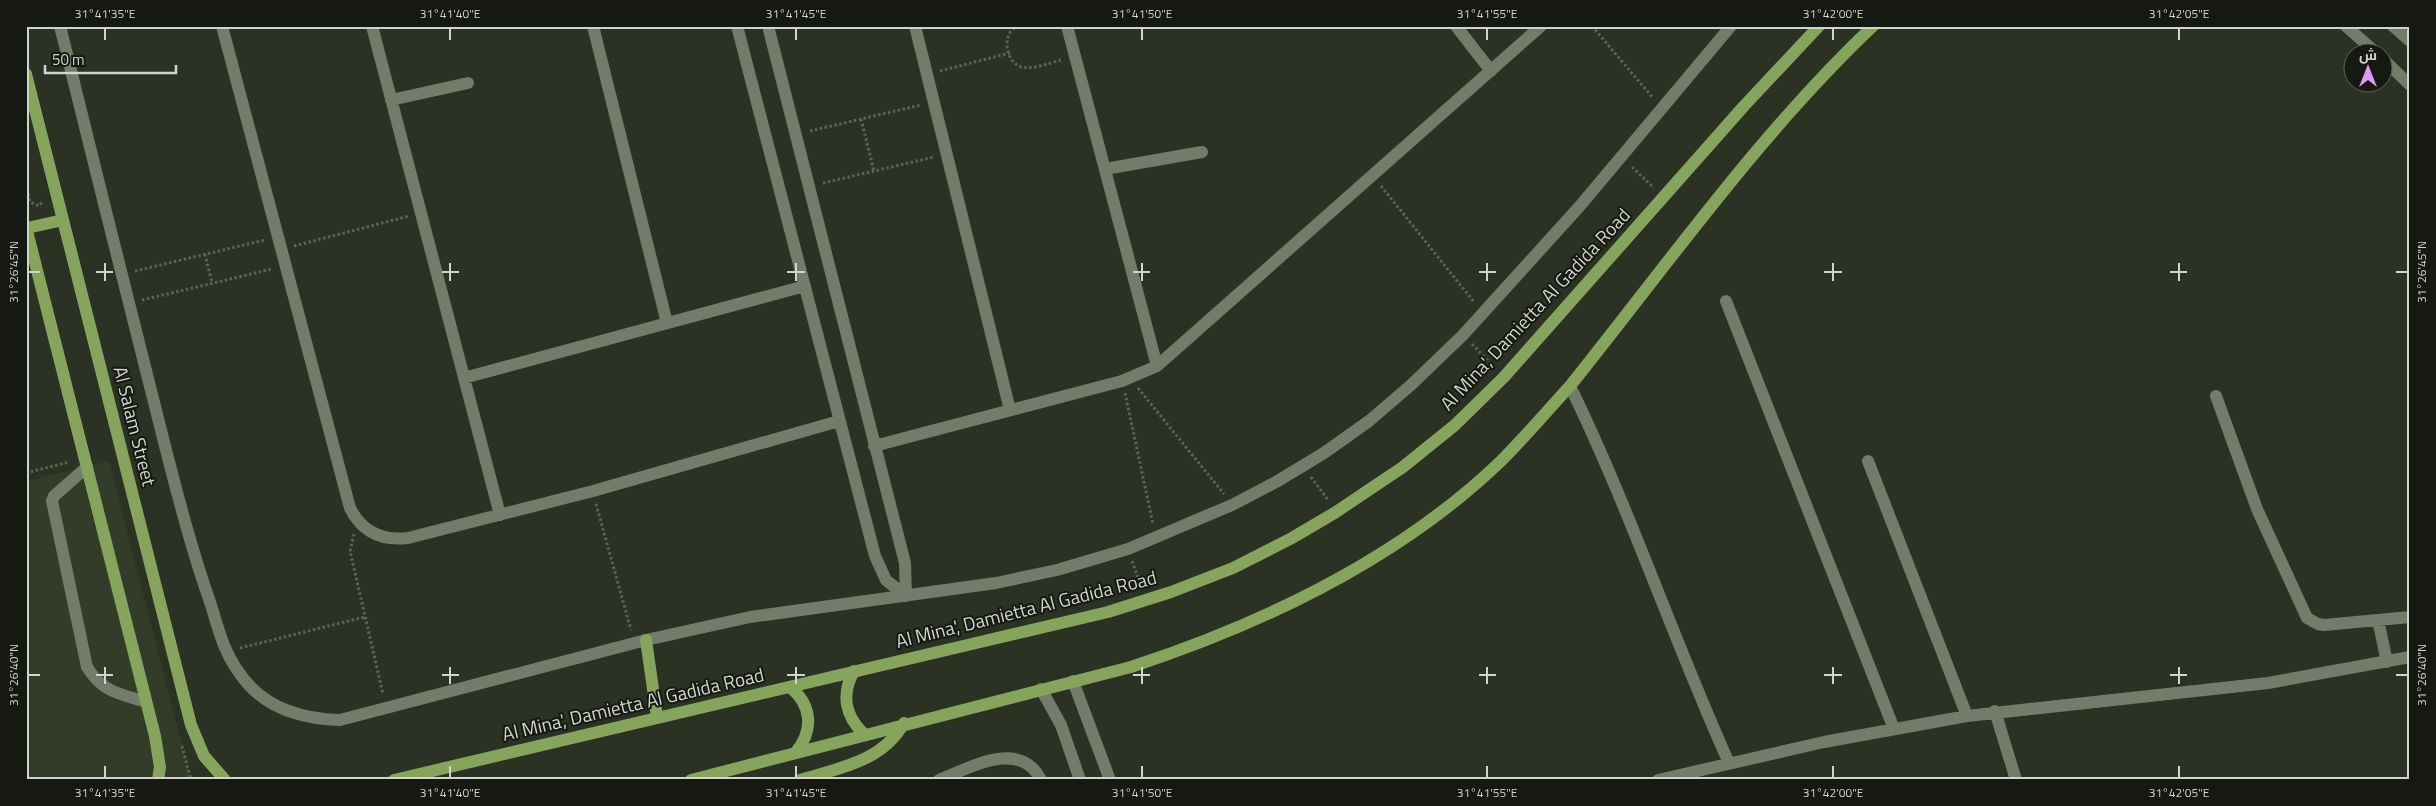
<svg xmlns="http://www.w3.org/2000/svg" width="2436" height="806" font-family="'Titillium Web',Cairo,sans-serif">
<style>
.built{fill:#333c28}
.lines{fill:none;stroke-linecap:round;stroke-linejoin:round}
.path{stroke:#5d6356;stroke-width:3;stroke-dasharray:2.5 2.5;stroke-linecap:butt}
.minor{stroke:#737b6a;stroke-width:12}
.major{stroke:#87a45e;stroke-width:12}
.ticks{fill:none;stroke:#d0d4cb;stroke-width:2}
.labels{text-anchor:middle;stroke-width:4;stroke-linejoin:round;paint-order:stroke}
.street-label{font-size:19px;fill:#d0d4cb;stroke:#161912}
.neatline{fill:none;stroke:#d0d4cb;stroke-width:2}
.ticks-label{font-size:12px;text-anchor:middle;fill:#d0d4cb}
</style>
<rect width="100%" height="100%" fill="#2b3223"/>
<path class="built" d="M 109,461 L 191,780 L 26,780 L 26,481 Z"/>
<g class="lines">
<path class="path" d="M 1019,26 C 1002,30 1004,59 1019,66 C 1030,71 1050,63 1061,60
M 1592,26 L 1653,98
M 940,71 L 1010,53
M 861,119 L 874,171
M 810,131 L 921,105
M 1632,167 L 1654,188
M 823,183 L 934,157
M 26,184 L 30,202 L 39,206 L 43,201
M 1381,186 L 1474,302
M 294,246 L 409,216
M 205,254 L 212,283
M 135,271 L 265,240
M 142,300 L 272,269
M 1472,344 L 1494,367
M 1138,388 L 1224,494
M 1125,393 L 1153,524
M 26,473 L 69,462
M 1311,477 L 1328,500
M 596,504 L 631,630
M 354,534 L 350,551 L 383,694
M 1132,561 L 1141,586
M 240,648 L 365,617
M 182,746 L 191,780"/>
<path class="minor" d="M 60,26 C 94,165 129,303 164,442 C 178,497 192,551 211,605 C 218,628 224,652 238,671 C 261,707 300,719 340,720 L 646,640 L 750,617 L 996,583 L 1057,570 L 1128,549 L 1232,505 L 1276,482 L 1324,453 L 1369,421 L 1411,385 L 1463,335 L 1579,207 L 1731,26
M 222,26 L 350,508 C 362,532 382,541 408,538 L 593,491 L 839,421
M 372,26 L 500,515
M 593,26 L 667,323
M 737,26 L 875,556 L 886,580 L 906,596 L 905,563 L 768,26
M 915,26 L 1010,410
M 1067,26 L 1157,366
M 1456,26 L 1491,71
M 2346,26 L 2375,52
M 2393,26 L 2410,41
M 2384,60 L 2410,85
M 391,100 L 468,83
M 1105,169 L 1202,152
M 1726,301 L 1894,729
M 464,378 L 805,286
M 1570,386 C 1630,509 1673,639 1729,763
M 2216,396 L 2257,509 L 2307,618 L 2318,624 L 2324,625 L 2410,617
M 874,446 L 1122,381 L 1157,366 L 1541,26
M 1868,461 L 1967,716
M 87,467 L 54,496 L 52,501 L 87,667 C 102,692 120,694 146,702
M 2378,620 L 2387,662
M 1073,681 L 1110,780
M 1041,689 L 1061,725 L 1080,780
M 1995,711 L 2016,780
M 939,780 C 970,768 1020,738 1041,780
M 1658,780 L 1824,742 L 1967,716 L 2268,683 L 2410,657"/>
<path class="major" d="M 26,74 L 191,725 L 204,756 L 225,780
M 26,227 L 155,736 L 160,767 L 158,780
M 27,228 L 63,220
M 646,640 L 657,717
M 854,671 C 841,694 845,716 864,734
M 790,687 C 812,705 814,730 796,752
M 394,780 L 1108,612 L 1171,592 L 1233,568 L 1292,538 L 1336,512 L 1403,467 L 1455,425 L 1504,377 L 1744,106 L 1819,26
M 691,780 L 1131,667 C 1265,623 1398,560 1501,461 C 1525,437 1547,411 1570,386 C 1668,264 1759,134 1873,26
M 800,780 C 839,768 882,762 904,723"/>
</g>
<path class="ticks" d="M 105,28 L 105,40M 450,28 L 450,40M 796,28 L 796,40M 1142,28 L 1142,40M 1487,28 L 1487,40M 1833,28 L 1833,40M 2179,28 L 2179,40M 105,263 L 105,281M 450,263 L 450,281M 796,263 L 796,281M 1142,263 L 1142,281M 1487,263 L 1487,281M 1833,263 L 1833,281M 2179,263 L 2179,281M 28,272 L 40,272M 96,272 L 113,272M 442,272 L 459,272M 787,272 L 805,272M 1133,272 L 1150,272M 1479,272 L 1496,272M 1824,272 L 1842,272M 2170,272 L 2187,272M 2396,272 L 2408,272M 105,667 L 105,684M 450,667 L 450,684M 796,667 L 796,684M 1142,667 L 1142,684M 1487,667 L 1487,684M 1833,667 L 1833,684M 2179,667 L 2179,684M 28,675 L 40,675M 96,675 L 113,675M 442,675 L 459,675M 787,675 L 805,675M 1133,675 L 1150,675M 1479,675 L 1496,675M 1824,675 L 1842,675M 2170,675 L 2187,675M 2396,675 L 2408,675M 105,766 L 105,778M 450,766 L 450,778M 796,766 L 796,778M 1142,766 L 1142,778M 1487,766 L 1487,778M 1833,766 L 1833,778M 2179,766 L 2179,778"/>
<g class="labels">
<g class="street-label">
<text transform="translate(1535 309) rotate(-47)" y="7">Al Mina', Damietta Al Gadida Road</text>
<text transform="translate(135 426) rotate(76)" y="7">Al Salam Street</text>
<text transform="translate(1026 609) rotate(-14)" y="7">Al Mina', Damietta Al Gadida Road</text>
<text transform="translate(633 704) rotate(-13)" y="7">Al Mina', Damietta Al Gadida Road</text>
</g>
</g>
<rect width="2436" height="806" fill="none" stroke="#161912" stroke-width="55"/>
<g transform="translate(2368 68)"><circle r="24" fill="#161912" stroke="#60645c"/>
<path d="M0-4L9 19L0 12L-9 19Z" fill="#dc99f4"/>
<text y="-8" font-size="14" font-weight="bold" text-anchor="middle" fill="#d0d4cb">ش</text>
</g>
<path d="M45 65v8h131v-8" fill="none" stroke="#d0d4cb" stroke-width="2.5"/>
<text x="52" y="65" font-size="15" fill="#d0d4cb" stroke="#161912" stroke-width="4" paint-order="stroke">50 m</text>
<rect x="28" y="28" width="2380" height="750" class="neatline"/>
<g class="ticks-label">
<text x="105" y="18">31°41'35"E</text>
<text x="450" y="18">31°41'40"E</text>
<text x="796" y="18">31°41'45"E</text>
<text x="1142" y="18">31°41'50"E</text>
<text x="1487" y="18">31°41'55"E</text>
<text x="1833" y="18">31°42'00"E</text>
<text x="2179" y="18">31°42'05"E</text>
<text transform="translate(14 272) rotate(-90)" y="4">31°26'45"N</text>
<text transform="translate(2422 272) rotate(-90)" y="4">31°26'45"N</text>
<text transform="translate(14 675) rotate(-90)" y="4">31°26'40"N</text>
<text transform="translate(2422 675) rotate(-90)" y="4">31°26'40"N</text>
<text x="105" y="797">31°41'35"E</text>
<text x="450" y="797">31°41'40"E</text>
<text x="796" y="797">31°41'45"E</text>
<text x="1142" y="797">31°41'50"E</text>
<text x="1487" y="797">31°41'55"E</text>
<text x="1833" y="797">31°42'00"E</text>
<text x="2179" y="797">31°42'05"E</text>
</g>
</svg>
